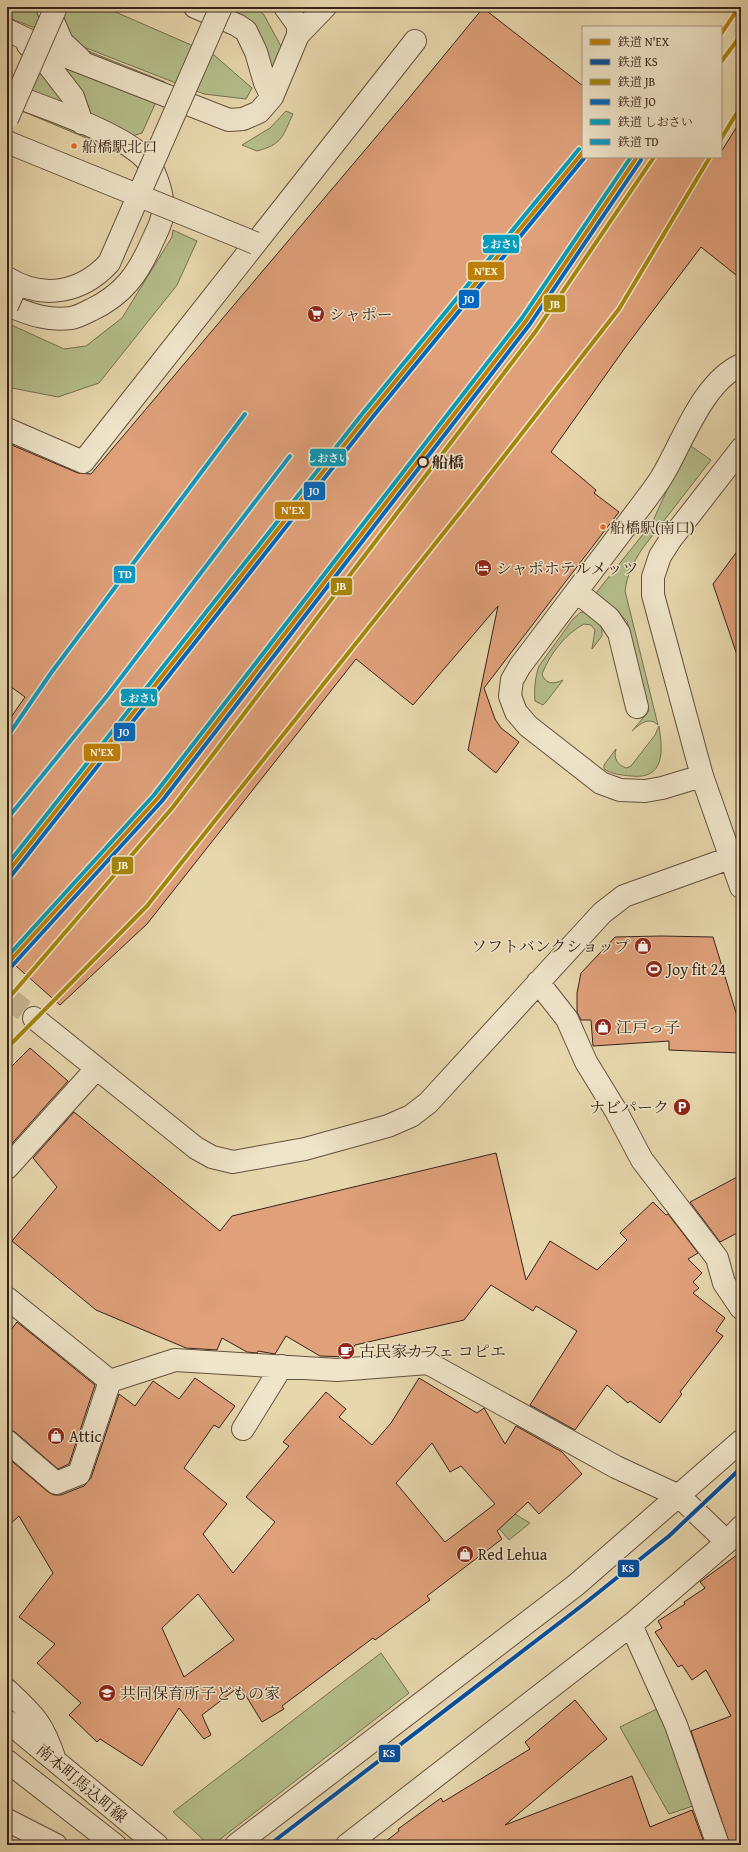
<svg xmlns="http://www.w3.org/2000/svg" width="748" height="1852" font-family="'Gentium Book Plus','Noto Serif JP',serif">
<style>
.green{fill:#b4be8b;stroke:#767052}
.building{fill:#dfa07a;stroke:#382319;fill-rule:evenodd}
.lines{fill:none;stroke-linecap:round;stroke-linejoin:round}
.minor-tunnel{stroke:#c4b38f;stroke-width:22;stroke-dasharray:22 11;stroke-linecap:butt}
.minor-casing{stroke:#64503e;stroke-width:24}
.minor{stroke:#efe5ca;stroke-width:22}
.minor-bridge-casing{stroke:#64503e;stroke-width:24;stroke-linecap:butt}
.minor-bridge{stroke:#efe5ca;stroke-width:22}
.rail-1-casing{stroke:#efe5ca;stroke-width:7}
.rail-2-casing{stroke:#efe5ca;stroke-width:7}
.rail-3-casing{stroke:#efe5ca;stroke-width:7}
.rail-4-casing{stroke:#efe5ca;stroke-width:7}
.rail-5-casing{stroke:#efe5ca;stroke-width:7}
.rail-6-casing{stroke:#efe5ca;stroke-width:7}
.rail-1{stroke:#be7f08;stroke-width:4}
.rail-2{stroke:#014ea0;stroke-width:4}
.rail-3{stroke:#a5860b;stroke-width:4}
.rail-4{stroke:#0067c0;stroke-width:4}
.rail-5{stroke:#069cbc;stroke-width:4}
.rail-6{stroke:#0e98c6;stroke-width:4}
.bus-dot{fill:#f26522;stroke:#efe5ca;stroke-width:1.5}
.stop-dot{fill:#efe5ca;stroke:#382319;stroke-width:2}
.labels{text-anchor:middle;stroke-width:3;stroke-linejoin:round;paint-order:stroke}
.bus-label{font-size:15px;fill:#382319;stroke:#efe5ca;text-anchor:start}
.poi-label{font-size:16px;fill:#382319;stroke:#efe5ca;text-anchor:start}
.stop-label{font-size:16px;font-weight:bold;fill:#382319;stroke:#efe5ca;text-anchor:start}
.street-label{font-size:16px;fill:#382319;stroke:#efe5ca}
.line-badge{stroke:#efe5ca;stroke-width:1.5}
.badge-label{font-size:11px;text-anchor:middle;font-weight:bold;fill:#fff}
</style>
<rect width="100%" height="100%" fill="#e7d7ad"/>
<filter id="stains"><feTurbulence type="fractalNoise" baseFrequency=".005" numOctaves="4"/><feColorMatrix values="0 0 0 0 .2 0 0 0 0 .09 0 0 0 0 .02 0 0 0 .5 -.17"/></filter>
<radialGradient id="worn" r=".72"><stop offset=".6" stop-color="#630" stop-opacity="0"/><stop offset="1" stop-color="#630" stop-opacity=".3"/></radialGradient>
<path class="green" d="M 7,7 L 104,7 L 214,55 L 252,88 L 246,99 L 204,94 L 7,17 Z
M 212,7 L 257,7 L 264,15 L 282,48 L 272,68 L 248,23 Z
M 51,36 L 165,82 L 142,133 L 103,145 L 22,111 Z
M 286,111 L 293,114 C 282,137 283,144 257,151 L 242,145 L 270,128 Z
M 173,230 L 197,241 L 177,285 L 99,383 L 58,397 L 12,388 L 7,385 L 7,359 L 12,342 L 7,339 L 7,323 L 64,349 L 86,346 L 122,318 L 172,237 Z
M 688,444 L 711,460 L 642,549 C 633,563 627,575 625,591 L 658,725 C 649,716 640,724 632,731 L 649,711 L 627,621 L 596,593 L 652,523 Z
M 581,612 C 588,612 597,621 602,627 L 602,636 L 592,649 L 595,630 L 591,625 L 584,624 C 565,634 550,654 542,674 C 546,685 554,684 563,680 L 546,702 L 543,705 L 535,701 C 534,690 535,677 539,666 L 573,619 Z
M 659,726 C 663,751 665,780 631,776 C 621,775 612,774 604,769 L 604,765 L 616,749 C 613,759 618,765 626,768 L 631,766 L 655,735 Z
M 498,1504 L 530,1523 L 509,1540 L 486,1513 Z
M 381,1653 L 409,1693 L 214,1844 L 207,1843 L 173,1812 Z
M 661,1707 L 699,1804 L 669,1814 L 620,1727 Z"/>
<path class="building" d="M 483,8 L 583,86 L 583,157 L 721,157 L 721,152 L 741,120 L 741,279 L 701,247 L 627,345 L 551,452 L 596,490 L 594,493 L 619,512 L 484,688 L 495,719 L 501,728 L 519,742 L 496,773 L 468,750 L 498,606 L 413,705 L 356,659 L 147,924 L 60,1005 L 7,958 L 7,723 L 25,697 L 7,684 L 7,443 L 78,473 L 91,474 L 409,98 Z
M 741,546 L 741,654 L 737,655 L 713,584 Z
M 661,936 L 713,937 L 741,1029 L 741,1053 L 669,1050 L 669,1041 L 593,1046 L 591,1020 L 581,1020 L 577,1012 L 577,993 L 581,973 L 615,937 Z
M 30,1048 L 68,1081 L 7,1149 L 7,1071 Z
M 74,1112 L 220,1231 L 232,1216 L 496,1153 L 526,1280 L 550,1241 L 597,1270 L 627,1240 L 620,1233 L 653,1202 L 666,1215 L 668,1214 L 698,1253 L 688,1259 L 702,1273 L 693,1282 L 699,1288 L 693,1293 L 725,1318 L 716,1331 L 723,1336 L 680,1392 L 682,1394 L 660,1423 L 630,1401 L 628,1403 L 607,1385 L 575,1430 L 530,1405 L 577,1331 L 536,1306 L 533,1311 L 491,1285 L 464,1320 L 355,1345 L 348,1357 L 320,1356 L 286,1336 L 275,1354 L 258,1351 L 257,1353 L 247,1352 L 222,1338 L 217,1350 L 186,1348 L 96,1310 L 12,1241 L 57,1187 L 33,1158 Z
M 741,1175 L 741,1231 L 720,1242 L 690,1202 Z
M 17,1322 L 95,1385 L 69,1464 L 58,1469 L 15,1432 L 7,1429 L 7,1335 Z
M 195,1378 L 235,1406 L 219,1428 L 214,1425 L 184,1468 L 227,1504 L 203,1534 L 233,1573 L 275,1522 L 246,1497 L 289,1446 L 283,1442 L 326,1392 L 346,1409 L 339,1417 L 372,1445 L 391,1423 L 419,1378 L 477,1413 L 484,1408 L 505,1444 L 516,1426 L 562,1452 L 582,1474 L 539,1514 L 528,1502 L 497,1531 L 502,1539 L 427,1596 L 430,1600 L 375,1640 L 373,1638 L 282,1706 L 284,1709 L 262,1722 L 240,1686 L 202,1715 L 211,1735 L 204,1739 L 179,1708 L 142,1766 L 100,1739 L 97,1742 L 69,1715 L 81,1703 L 37,1663 L 55,1644 L 19,1617 L 53,1573 L 19,1516 L 7,1527 L 7,1457 L 48,1492 L 54,1495 L 61,1495 L 84,1486 L 91,1478 L 119,1394 L 135,1406 L 153,1381 L 179,1399 ZM 432,1443 L 450,1472 L 461,1466 L 495,1504 L 445,1542 L 396,1483 ZM 198,1594 L 234,1640 L 184,1677 L 162,1628 Z
M 741,1552 L 741,1839 L 730,1845 L 691,1731 L 731,1716 L 706,1670 L 692,1680 L 682,1665 L 678,1667 L 655,1632 L 662,1628 L 658,1621 L 685,1604 L 684,1602 L 705,1588 L 700,1582 Z
M 575,1700 L 607,1739 L 505,1825 L 632,1776 L 650,1827 L 692,1810 L 705,1845 L 381,1845 L 399,1831 L 398,1829 L 441,1798 L 443,1802 L 530,1749 L 525,1742 Z"/>
<g class="lines">
<path class="minor-tunnel" d="M 7,997 L 34,1018"/>
<defs>
<path id="minor" d="M 47,7 L 62,42 L 80,59
M 195,7 L 237,25 L 246,31 L 256,52 L 265,83 L 272,97
M 285,7 L 298,25 L 298,35
M 7,30 L 52,51 L 229,120 L 243,119 L 259,112 L 272,97 L 298,35 L 325,7
M 28,45 L 46,62 L 73,97 L 82,123
M 7,93 C 42,107 127,134 148,162 C 157,175 163,195 163,211 C 163,221 156,233 152,242 C 138,274 123,295 91,310 C 85,313 78,317 71,318 C 46,321 30,314 7,305
M 7,429 L 83,462 L 415,41
M 741,449 L 671,539 L 660,556 L 653,577 L 653,595 L 702,776 L 741,887
M 577,592 L 609,618 L 619,633 L 637,707
M 702,776 L 662,788 L 645,791 L 620,790 L 601,783 L 528,726 L 516,712 L 510,696 L 512,680 L 520,666 L 647,498 C 653,490 659,482 664,473 C 683,440 704,381 741,365
M 538,982 L 567,1019 L 586,1062 L 616,1111 L 642,1160 L 717,1258 L 724,1283 L 741,1308
M 34,1018 L 196,1148 L 212,1157 L 233,1162 L 305,1149 L 388,1126 L 411,1116 L 428,1103 L 602,913 L 624,896 L 741,854
M 7,1168 L 96,1069
M 7,1298 L 110,1381 L 175,1360 L 337,1370 L 428,1363 L 616,1467 L 679,1496 L 727,1542
M 243,1429 L 282,1366
M 7,1441 L 56,1483 L 79,1474 L 110,1381
M 631,1625 L 676,1725 L 718,1845
M 7,1690 C 35,1716 43,1724 55,1760
M 7,1721 L 157,1845
M 7,1761 L 115,1845
M 7,1820 L 56,1845
M 236,1845 L 576,1585 L 741,1441
M 347,1845 L 631,1625 L 727,1542 L 741,1527"/>
</defs>
<use href="#minor" class="minor-casing"/>
<use href="#minor" class="minor"/>
<defs>
<path id="minor-bridge" d="M 7,119 L 56,7
M 7,142 L 255,243
M 7,278 C 43,300 81,293 109,263 L 221,7
M 7,306 L 17,284"/>
</defs>
<use href="#minor-bridge" class="minor-bridge-casing"/>
<use href="#minor-bridge" class="minor-bridge"/>
<defs>
<path id="rail-1" d="M 721,34 L 739,7
M 7,873 L 367,416 L 583,152
M 7,964 L 158,798 L 526,321 L 637,157"/>
<path id="rail-2" d="M 269,1845 L 584,1604 L 669,1536 L 741,1468"/>
<path id="rail-3" d="M 721,62 L 741,35
M 721,139 L 741,106
M 7,1000 L 173,807 L 536,331 L 654,157
M 7,1048 L 147,906 L 466,505 L 619,309 L 710,157"/>
<path id="rail-4" d="M 11,876 L 371,419 L 585,157
M 11,967 L 162,801 L 530,324 L 641,160"/>
<path id="rail-5" d="M 7,865 L 363,413 L 579,149
M 7,957 L 154,795 L 522,318 L 631,157"/>
<path id="rail-6" d="M 7,737 L 51,673 L 245,414
M 7,819 L 107,696 L 290,456"/>
</defs>
<use href="#rail-1" class="rail-1-casing"/>
<use href="#rail-2" class="rail-2-casing"/>
<use href="#rail-3" class="rail-3-casing"/>
<use href="#rail-4" class="rail-4-casing"/>
<use href="#rail-5" class="rail-5-casing"/>
<use href="#rail-6" class="rail-6-casing"/>
<use href="#rail-1" class="rail-1"/>
<use href="#rail-2" class="rail-2"/>
<use href="#rail-3" class="rail-3"/>
<use href="#rail-4" class="rail-4"/>
<use href="#rail-5" class="rail-5"/>
<use href="#rail-6" class="rail-6"/>
</g>
<defs>
<symbol id="supermarket-disc" viewBox="-11 -11 22 22"><circle r="9.5" fill="#8f2418" stroke="#efe5ca"/><path d="M-6-5.5h2.5l.6 2H6L4.5 2H-2.5L-4.4-4H-6ZM-1.5 3.2a1.3 1.3 0 1 0 .1 0ZM3 3.2a1.3 1.3 0 1 0 .1 0Z" fill="#fff"/></symbol>
<symbol id="hotel-disc" viewBox="-11 -11 22 22"><circle r="9.5" fill="#8f2418" stroke="#efe5ca"/><path d="M-6-4.5h1.5V1H6V5H4.5V3h-9V5H-6ZM-4 0a1.8 1.8 0 1 1 3.6 0ZM.5 0V-2.5h3Q6-2.5 6 0Z" fill="#fff"/></symbol>
<symbol id="shop-disc" viewBox="-11 -11 22 22"><circle r="9.5" fill="#8f2418" stroke="#efe5ca"/><path d="M-5-2.5h2.3a2.7 3.5 0 0 1 5.4 0H5L5.5 6h-11ZM-1.5-2.5h3a1.5 2.3 0 0 0-3 0Z" fill="#fff"/></symbol>
<symbol id="stadium-disc" viewBox="-11 -11 22 22"><circle r="9.5" fill="#8f2418" stroke="#efe5ca"/><path d="M0-5a6.5 5 0 1 0 0 10a6.5 5 0 1 0 0-10ZM-3.5-1.8h7v3.6h-7Z" fill="#fff"/></symbol>
<symbol id="parking-disc" viewBox="-11 -11 22 22"><circle r="9.5" fill="#8f2418" stroke="#efe5ca"/><path d="M-3.5-5.5H1a3.5 3.5 0 0 1 0 7H-1V5.5H-3.5ZM-1-3.4V-.6H.8a1.4 1.4 0 0 0 0-2.8Z" fill="#fff"/></symbol>
<symbol id="cafe-disc" viewBox="-11 -11 22 22"><circle r="9.5" fill="#8f2418" stroke="#efe5ca"/><path d="M-5.5-4.5H6V0H3Q3 3.5 0 3.5H-2.5Q-5.5 3.5-5.5 0ZM3-3.2v2h1.7v-2ZM-6 4.5H4V6H-6Z" fill="#fff"/></symbol>
<symbol id="school-disc" viewBox="-11 -11 22 22"><circle r="9.5" fill="#8f2418" stroke="#efe5ca"/><path d="M0-5L7-2L0 1L-7-2ZM-4 1L0 2.5L4 1V4Q0 6-4 4Z" fill="#fff"/></symbol>
</defs>
<g fill-rule="evenodd">
<use href="#supermarket-disc" x="306" y="304" width="20" height="20"/>
<use href="#hotel-disc" x="473" y="558" width="20" height="20"/>
<use href="#shop-disc" x="633" y="936" width="20" height="20"/>
<use href="#stadium-disc" x="644" y="959" width="20" height="20"/>
<use href="#shop-disc" x="593" y="1017" width="20" height="20"/>
<use href="#parking-disc" x="672" y="1097" width="20" height="20"/>
<use href="#cafe-disc" x="336" y="1341" width="20" height="20"/>
<use href="#shop-disc" x="46" y="1426" width="20" height="20"/>
<use href="#shop-disc" x="455" y="1544" width="20" height="20"/>
<use href="#school-disc" x="97" y="1683" width="20" height="20"/>
</g>
<g class="bus-dot">
<circle cx="74" cy="146" r="3.5"/>
<circle cx="603" cy="527" r="3.5"/>
</g>
<circle class="stop-dot" cx="423" cy="462" r="5"/>
<g class="labels">
<g class="bus-label">
<text x="82" y="152">船橋駅北口</text>
<text x="610" y="533">船橋駅(南口)</text>
</g>
<g class="poi-label">
<text x="329" y="320">シャポー</text>
<text x="496" y="574">シャポホテルメッツ</text>
<text x="630" y="952" text-anchor="end">ソフトバンクショップ</text>
<text x="667" y="975">Joy fit 24</text>
<text x="616" y="1033">江戸っ子</text>
<text x="669" y="1113" text-anchor="end">ナビパーク</text>
<text x="359" y="1357">古民家カフェ コピエ</text>
<text x="69" y="1442">Attic</text>
<text x="478" y="1560">Red Lehua</text>
<text x="120" y="1699">共同保育所子どもの家</text>
</g>
<g class="stop-label">
<text x="432" y="468">船橋</text>
</g>
<g class="street-label">
<text transform="translate(82 1783) rotate(40)" y="6">南本町馬込町線</text>
</g>
</g>
<g class="line-badge">
<rect x="482" y="234" width="38" height="20" rx="4" fill="#069cbc"/>
<rect x="467" y="261" width="38" height="20" rx="4" fill="#be7f08"/>
<rect x="458" y="289" width="22" height="20" rx="4" fill="#0067c0"/>
<rect x="543" y="294" width="23" height="19" rx="4" fill="#a5860b"/>
<rect x="309" y="448" width="38" height="19" rx="4" fill="#069cbc"/>
<rect x="303" y="481" width="23" height="20" rx="4" fill="#0067c0"/>
<rect x="274" y="501" width="37" height="19" rx="4" fill="#be7f08"/>
<rect x="113" y="565" width="23" height="19" rx="4" fill="#0e98c6"/>
<rect x="330" y="577" width="23" height="19" rx="4" fill="#a5860b"/>
<rect x="120" y="688" width="38" height="19" rx="4" fill="#069cbc"/>
<rect x="113" y="722" width="23" height="20" rx="4" fill="#0067c0"/>
<rect x="83" y="743" width="38" height="19" rx="4" fill="#be7f08"/>
<rect x="111" y="856" width="23" height="19" rx="4" fill="#a5860b"/>
<rect x="617" y="1559" width="23" height="19" rx="4" fill="#014ea0"/>
<rect x="378" y="1744" width="23" height="19" rx="4" fill="#014ea0"/>
</g>
<g class="badge-label">
<text x="501" y="248">しおさい</text>
<text x="486" y="275">N'EX</text>
<text x="469" y="303">JO</text>
<text x="555" y="308">JB</text>
<text x="328" y="462">しおさい</text>
<text x="314" y="495">JO</text>
<text x="293" y="514">N'EX</text>
<text x="125" y="578">TD</text>
<text x="341" y="590">JB</text>
<text x="139" y="702">しおさい</text>
<text x="124" y="736">JO</text>
<text x="102" y="756">N'EX</text>
<text x="123" y="869">JB</text>
<text x="628" y="1572">KS</text>
<text x="389" y="1757">KS</text>
</g>
<rect width="748" height="1852" fill="none" stroke="#e7d7ad" stroke-width="24"/>
<rect x="8" y="8" width="732" height="1836" fill="none" stroke="#382319" stroke-width="2"/>
<rect x="12" y="12" width="724" height="1828" fill="none" stroke="#382319"/>
<rect x="582" y="26" width="140" height="132" fill="#efe5ca" stroke="#a69783"/>
<rect x="590" y="39" width="20" height="6" fill="#be7f08" stroke="#a69783"/>
<text x="618" y="46" font-size="12" fill="#382319">鉄道 N'EX</text>
<rect x="590" y="59" width="20" height="6" fill="#014ea0" stroke="#a69783"/>
<text x="618" y="66" font-size="12" fill="#382319">鉄道 KS</text>
<rect x="590" y="79" width="20" height="6" fill="#a5860b" stroke="#a69783"/>
<text x="618" y="86" font-size="12" fill="#382319">鉄道 JB</text>
<rect x="590" y="99" width="20" height="6" fill="#0067c0" stroke="#a69783"/>
<text x="618" y="106" font-size="12" fill="#382319">鉄道 JO</text>
<rect x="590" y="119" width="20" height="6" fill="#069cbc" stroke="#a69783"/>
<text x="618" y="126" font-size="12" fill="#382319">鉄道 しおさい</text>
<rect x="590" y="139" width="20" height="6" fill="#0e98c6" stroke="#a69783"/>
<text x="618" y="146" font-size="12" fill="#382319">鉄道 TD</text>
<rect width="100%" height="100%" filter="url(#stains)"/>
<rect width="100%" height="100%" fill="url(#worn)"/>
</svg>
